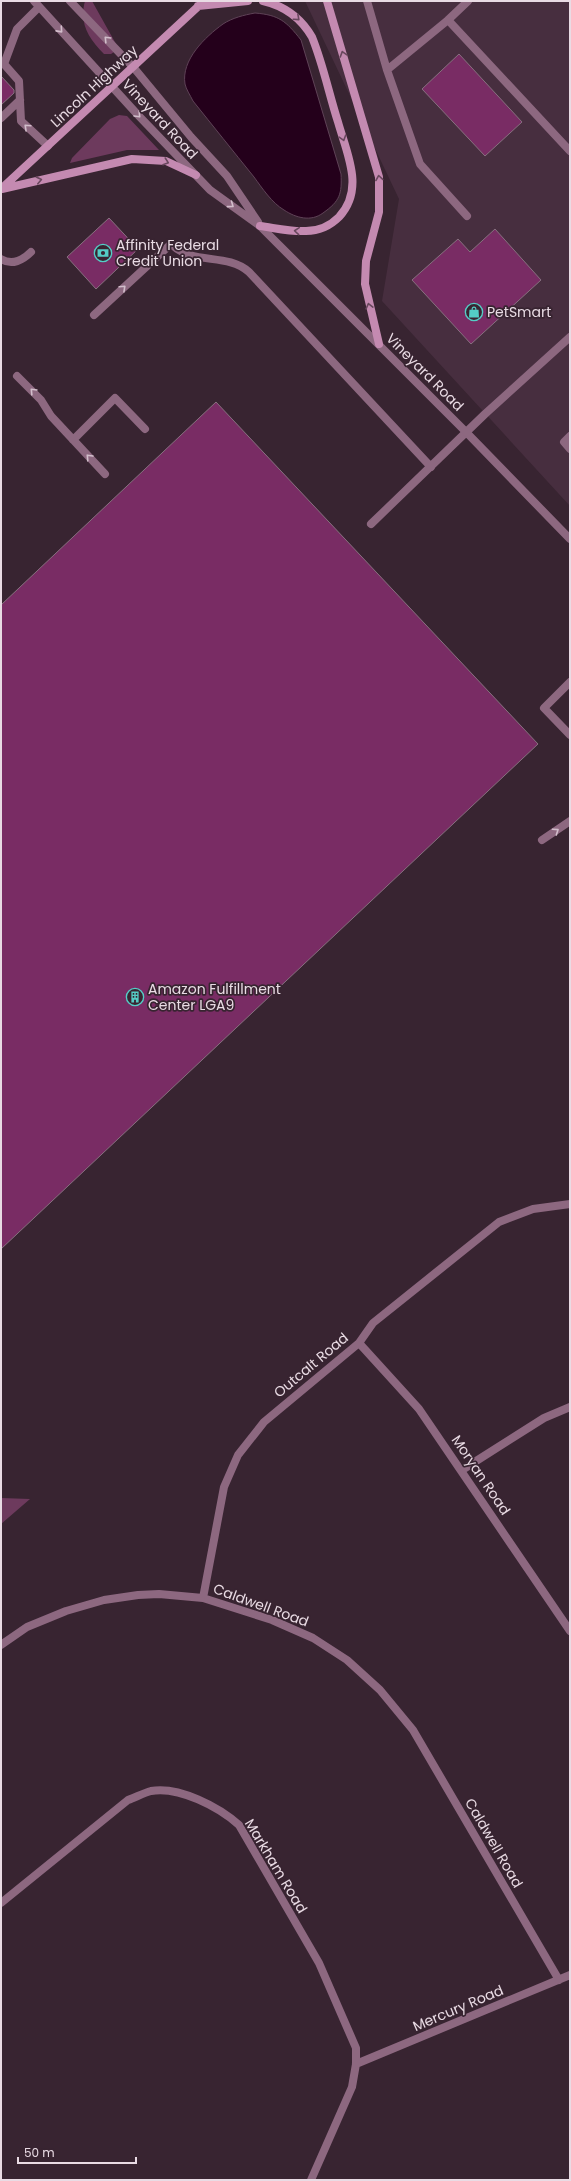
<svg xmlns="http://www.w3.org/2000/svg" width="571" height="2181" font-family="Poppins,sans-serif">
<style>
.built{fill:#472e3f}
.green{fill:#6d3a5d}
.water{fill:#24001b;stroke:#5f4257}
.building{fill:#792c64;stroke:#87707f}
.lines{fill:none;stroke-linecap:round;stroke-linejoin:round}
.service{stroke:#8d6880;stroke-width:8}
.minor{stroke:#8d6880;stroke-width:8}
.tertiary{stroke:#8d6880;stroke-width:8}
.secondary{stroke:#c48ab1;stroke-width:8}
.oneway{stroke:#69485e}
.oneway2{stroke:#d2becb}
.labels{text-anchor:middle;stroke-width:3.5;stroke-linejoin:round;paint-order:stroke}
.street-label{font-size:14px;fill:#e9dbe4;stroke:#382431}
.poi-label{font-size:14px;fill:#e9dbe4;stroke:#382431;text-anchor:start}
</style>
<rect width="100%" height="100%" fill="#382431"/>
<path class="built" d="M 305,1 L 570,1 L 570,506 L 382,301 L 399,199 Z"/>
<path class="green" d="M 85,1 L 92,1 L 116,44 L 114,52 L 111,54 L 104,54 C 88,38 79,23 85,1 Z
M 119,115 L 127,116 L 159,150 L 127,150 L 70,163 L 72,158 L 110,119 Z
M 1,1498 L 30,1499 L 1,1524 Z"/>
<path class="water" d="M 255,13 C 279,15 286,21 301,40 L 341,174 C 342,194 340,201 323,213 C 311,222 296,218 284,210 C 272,203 262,188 254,177 C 233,151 213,126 193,101 C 190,95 186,89 185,84 C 181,60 205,37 223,24 C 232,18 244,15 255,13 Z"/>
<path class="building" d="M 459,54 L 522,122 L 485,156 L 422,89 Z
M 1,76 L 14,90 L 14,93 L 1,105 Z
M 109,218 L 138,249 L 96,289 L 67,257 Z
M 495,229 L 541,280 L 471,344 L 412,280 L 458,239 L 470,252 Z
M 216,402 L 538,744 L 1,1249 L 1,605 Z"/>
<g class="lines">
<path class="service" d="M 367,1 L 387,70 L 420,164 L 467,216
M 468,1 L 448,20 L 570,151
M 1,64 L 4,64 L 19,81 L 21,121 L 48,146
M 4,64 L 17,29 L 39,7
M 387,70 L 448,20
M 1,118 L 20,100
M 1,259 C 12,266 23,260 31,252
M 94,315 L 171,244 C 193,266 226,252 249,272 L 431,467
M 17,376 L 41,400 L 51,416 L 105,474
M 570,436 L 564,442 L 570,449
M 73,440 L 115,398 L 145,429
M 371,524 L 485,414 L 570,337
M 570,682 L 544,708 L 570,735
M 542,840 L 570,821"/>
<path class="minor" d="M 359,1343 L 419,1409 L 570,1631
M 462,1470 L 544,1418 L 570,1407
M 203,1598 L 224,1487 L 238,1455 L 264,1422 L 359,1343 L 373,1323 L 499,1222 L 533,1209 L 570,1204
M 1,1645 L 27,1627 L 66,1611 L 104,1600 L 138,1595 L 159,1594 L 203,1598 L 272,1620 L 313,1638 L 347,1660 L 380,1690 L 413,1730 L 559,1980
M 1,1903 L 128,1800 C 136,1797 144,1793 151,1791 C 179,1786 219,1807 239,1825 L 319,1963 L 356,2048 L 356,2064 L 352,2087 L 311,2180
M 356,2064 L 570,1975"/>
<path class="tertiary" d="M 34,1 L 137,114 L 210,190 L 260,226 L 466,432 L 570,539
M 70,1 L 134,68 L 191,137 L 227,176 L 258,222"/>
<path class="secondary" d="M 327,1 L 379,177 L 379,212 L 366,261 L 365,284 L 379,344
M 198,6 L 248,1
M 1,189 L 204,1
M 2,189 L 132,159 L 166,161 L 196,175
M 260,226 C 275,228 291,232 306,231 C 318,231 330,226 339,217 C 365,189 347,154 338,122 C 329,94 323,64 312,37 C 301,18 285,6 263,1"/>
</g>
<defs><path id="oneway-chevron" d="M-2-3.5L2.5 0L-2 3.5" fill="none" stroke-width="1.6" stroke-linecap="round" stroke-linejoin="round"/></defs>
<g class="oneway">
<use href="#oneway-chevron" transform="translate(297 18) rotate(42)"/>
<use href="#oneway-chevron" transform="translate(343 54) rotate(-107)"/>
<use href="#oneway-chevron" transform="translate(343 138) rotate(73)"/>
<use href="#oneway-chevron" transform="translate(166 162) rotate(19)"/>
<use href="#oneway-chevron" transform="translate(379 178) rotate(-99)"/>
<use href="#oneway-chevron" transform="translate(39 180) rotate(-13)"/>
<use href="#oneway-chevron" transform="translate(297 231) rotate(-175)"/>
<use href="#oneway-chevron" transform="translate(369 306) rotate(-104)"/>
</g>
<g class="oneway2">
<use href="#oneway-chevron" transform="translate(60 30) rotate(48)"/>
<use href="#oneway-chevron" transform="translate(107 39) rotate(-134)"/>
<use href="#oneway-chevron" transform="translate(138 115) rotate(47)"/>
<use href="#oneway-chevron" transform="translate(27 127) rotate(-137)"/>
<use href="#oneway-chevron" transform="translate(231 205) rotate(36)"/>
<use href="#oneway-chevron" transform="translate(123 288) rotate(-43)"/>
<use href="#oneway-chevron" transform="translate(33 391) rotate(-134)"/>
<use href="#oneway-chevron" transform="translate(89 457) rotate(-133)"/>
<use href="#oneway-chevron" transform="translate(556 831) rotate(-34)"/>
</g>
<defs>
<symbol id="bank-ring" viewBox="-11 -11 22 22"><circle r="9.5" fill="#382431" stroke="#54cdc6" stroke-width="1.5"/><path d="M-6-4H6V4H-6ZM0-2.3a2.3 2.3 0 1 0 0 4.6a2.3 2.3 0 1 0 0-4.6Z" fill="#54cdc6"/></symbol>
<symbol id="shop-ring" viewBox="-11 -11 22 22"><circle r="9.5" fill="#382431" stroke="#54cdc6" stroke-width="1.5"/><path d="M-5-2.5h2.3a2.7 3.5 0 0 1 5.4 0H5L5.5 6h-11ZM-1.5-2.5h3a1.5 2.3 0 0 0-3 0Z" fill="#54cdc6"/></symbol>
<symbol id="building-ring" viewBox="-11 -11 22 22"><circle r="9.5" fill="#382431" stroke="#54cdc6" stroke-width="1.5"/><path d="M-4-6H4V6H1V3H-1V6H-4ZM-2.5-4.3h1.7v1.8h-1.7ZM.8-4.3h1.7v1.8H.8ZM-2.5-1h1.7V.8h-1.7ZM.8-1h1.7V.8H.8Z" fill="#54cdc6"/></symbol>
</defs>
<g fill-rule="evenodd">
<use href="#bank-ring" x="93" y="243" width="20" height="20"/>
<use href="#shop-ring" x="464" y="302" width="20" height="20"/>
<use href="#building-ring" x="125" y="987" width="20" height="20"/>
</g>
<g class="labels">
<g class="street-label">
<text transform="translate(94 86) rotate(-43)" y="5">Lincoln Highway</text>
<text transform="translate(160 119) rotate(47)" y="5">Vineyard Road</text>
<text transform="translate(425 372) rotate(45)" y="5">Vineyard Road</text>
<text transform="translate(311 1365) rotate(-40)" y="5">Outcalt Road</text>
<text transform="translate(481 1475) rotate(56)" y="5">Moryan Road</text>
<text transform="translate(261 1605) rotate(20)" y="5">Caldwell Road</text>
<text transform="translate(494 1843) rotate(60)" y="5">Caldwell Road</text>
<text transform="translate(276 1866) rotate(59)" y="5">Markham Road</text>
<text transform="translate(458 2008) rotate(-23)" y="5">Mercury Road</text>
</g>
<g class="poi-label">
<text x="116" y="250">Affinity Federal<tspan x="116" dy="16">Credit Union</tspan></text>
<text x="487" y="317">PetSmart</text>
<text x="148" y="994">Amazon Fulfillment<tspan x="148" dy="16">Center LGA9</tspan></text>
</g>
</g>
<rect width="571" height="2181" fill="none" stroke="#e9dbe4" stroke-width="4"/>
<path d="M18 2157v6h118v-6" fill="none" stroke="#e9dbe4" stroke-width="2"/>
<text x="24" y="2157" font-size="12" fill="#e9dbe4" stroke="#382431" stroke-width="3" paint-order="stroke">50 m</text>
</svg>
